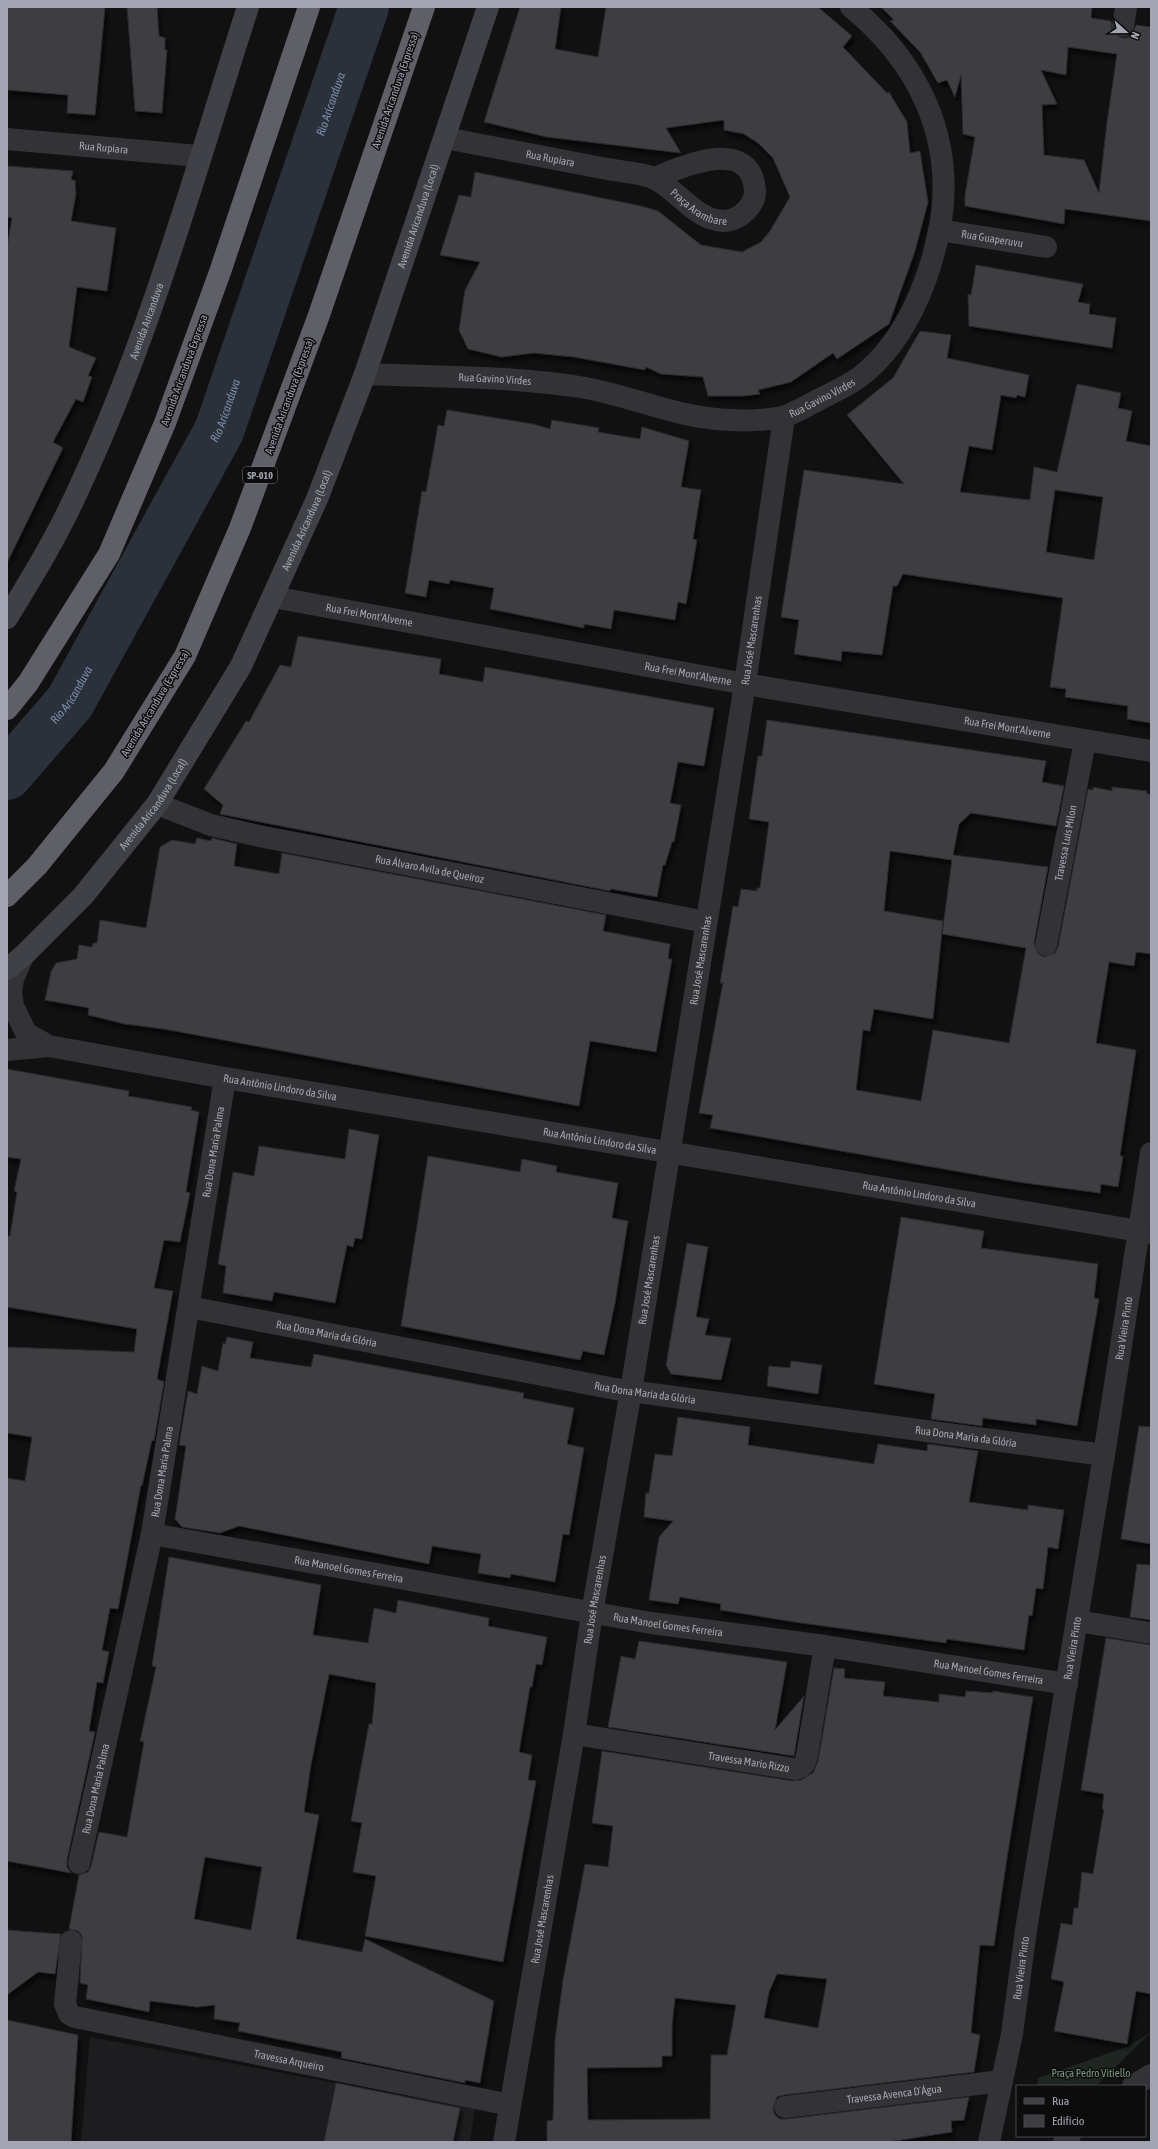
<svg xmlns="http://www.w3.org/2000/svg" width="1158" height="2149" font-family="'Asap Condensed',sans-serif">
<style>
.built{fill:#1d1d1f}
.green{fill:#1f2621}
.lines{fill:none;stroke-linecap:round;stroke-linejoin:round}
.river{stroke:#2b313a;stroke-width:50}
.building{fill:#3d3e42;stroke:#2b2b2e;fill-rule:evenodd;filter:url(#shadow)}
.street{stroke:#323237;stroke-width:22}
.secondary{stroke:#404147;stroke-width:22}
.highway{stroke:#5e5f67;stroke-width:22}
.labels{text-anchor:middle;stroke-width:3;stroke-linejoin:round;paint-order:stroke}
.shield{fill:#0c0c0d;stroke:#767780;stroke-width:1}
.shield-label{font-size:10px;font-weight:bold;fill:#a3a5b2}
.street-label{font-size:11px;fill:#a3a5b2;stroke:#0c0c0d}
.park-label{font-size:11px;fill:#7b9c82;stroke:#0c0c0d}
.water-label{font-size:12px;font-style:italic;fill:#7b8eab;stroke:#0c0c0d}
</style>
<defs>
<filter id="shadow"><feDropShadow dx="2.5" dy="4.5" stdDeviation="2" flood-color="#0009"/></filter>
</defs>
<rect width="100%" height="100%" fill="#111112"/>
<path class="built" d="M 90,2037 L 475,2109 L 470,2142 L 81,2142 Z"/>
<path class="green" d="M 1151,2032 L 1096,2086 L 1037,2086 L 1038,2078 L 1129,2046 Z"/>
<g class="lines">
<path class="river" id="s1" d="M 7,775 L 70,702 L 219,431 L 364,7"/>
</g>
<path class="building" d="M 7,7 L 105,7 L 95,115 L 67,113 L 68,95 L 7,90 Z
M 127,7 L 157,7 L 159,36 L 165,38 L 165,50 L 167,50 L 162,113 L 135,111 Z
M 520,7 L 561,7 L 555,49 L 598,57 L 606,7 L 818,7 L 852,36 L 843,47 L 887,93 L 889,92 L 907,122 L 910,153 L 920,151 L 928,202 L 915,251 L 889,324 L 837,359 L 833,353 L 791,382 L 758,390 L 760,394 L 743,396 L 708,396 L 703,377 L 661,374 L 646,367 L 645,370 L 574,357 L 534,353 L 502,357 L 468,349 L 459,330 L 465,290 L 480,262 L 440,255 L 459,195 L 471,197 L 475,172 L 641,206 L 658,211 L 701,245 L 742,252 L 761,242 L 770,231 L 790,197 L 773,158 L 758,143 L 744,134 L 724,130 L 724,120 L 666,128 L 681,153 L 547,137 L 484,122 Z
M 881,7 L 1092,7 L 1091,18 L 1111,21 L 1112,31 L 1121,38 L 1127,38 L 1132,34 L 1136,25 L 1151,27 L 1151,221 L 1065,209 L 1064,224 L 965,206 L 965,195 L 975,137 L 963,134 L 961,75 L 955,97 L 947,80 L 938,83 L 920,52 L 890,21 L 894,20 ZM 1068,47 L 1117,54 L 1107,122 L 1099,193 L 1084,160 L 1044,155 L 1042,105 L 1057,104 L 1041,70 L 1066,75 Z
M 7,166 L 73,171 L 71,180 L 75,180 L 76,194 L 71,221 L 116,228 L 107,291 L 77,287 L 69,347 L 96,358 L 88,376 L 92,377 L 83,402 L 76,399 L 53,442 L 63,448 L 7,563 L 7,247 L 12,218 L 7,217 Z
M 976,265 L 1083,284 L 1078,302 L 1090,304 L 1089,314 L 1116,318 L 1112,348 L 969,326 L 968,294 L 971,295 Z
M 920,331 L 951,335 L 947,358 L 1029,375 L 1025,397 L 1017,395 L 1016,398 L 1001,395 L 992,450 L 969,446 L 960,492 L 1030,500 L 1034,467 L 1057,472 L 1077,384 L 1121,393 L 1118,408 L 1132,411 L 1126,441 L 1151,446 L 1151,723 L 1127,719 L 1128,706 L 1065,697 L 1066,689 L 1050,687 L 1063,598 L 903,574 L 897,586 L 893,586 L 882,655 L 842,651 L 841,661 L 794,654 L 799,620 L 781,617 L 804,470 L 904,484 L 847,415 L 893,378 ZM 1055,490 L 1103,497 L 1094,560 L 1046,552 Z
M 447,410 L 533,424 L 550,429 L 552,420 L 599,428 L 598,432 L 640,439 L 642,427 L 689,441 L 681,487 L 701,490 L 693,539 L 697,540 L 686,604 L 678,602 L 675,620 L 614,610 L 611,629 L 584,624 L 584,628 L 490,609 L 494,588 L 450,580 L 449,584 L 429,580 L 426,597 L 405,593 L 422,491 L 426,492 L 438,425 L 444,426 Z
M 298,636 L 441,659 L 439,674 L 483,682 L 485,667 L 714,708 L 704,766 L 678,762 L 670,803 L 681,805 L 674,842 L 672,842 L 665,865 L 663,865 L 657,897 L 611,889 L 610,891 L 220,814 L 223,805 L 204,789 L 246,721 L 249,722 L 280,665 L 291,667 Z
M 767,720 L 1046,761 L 1042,782 L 1064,786 L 1056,826 L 971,813 L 959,824 L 953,855 L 1048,867 L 1034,943 L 1038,954 L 1044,957 L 1055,953 L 1058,947 L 1088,789 L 1093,790 L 1093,787 L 1112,791 L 1112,787 L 1147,791 L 1147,794 L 1151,794 L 1151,954 L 1136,952 L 1134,966 L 1109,962 L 1096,1043 L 1136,1050 L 1120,1156 L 1123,1156 L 1118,1187 L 1101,1184 L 1100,1193 L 1018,1182 L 710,1128 L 713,1115 L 699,1113 L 719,1004 L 723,983 L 720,983 L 733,906 L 738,907 L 741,889 L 757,891 L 757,888 L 760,888 L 769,822 L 749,819 L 758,756 L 762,756 ZM 890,851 L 952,860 L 942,934 L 1026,948 L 1009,1043 L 933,1030 L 921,1101 L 856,1090 L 863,1030 L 870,1031 L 874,1009 L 933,1019 L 943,921 L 884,911 Z
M 197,838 L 211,841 L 212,838 L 237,844 L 234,866 L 279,874 L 282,853 L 606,915 L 603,931 L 670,944 L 668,959 L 672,959 L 656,1052 L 590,1041 L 579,1106 L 164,1029 L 125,1024 L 88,1015 L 89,1008 L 45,1000 L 51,972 L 56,963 L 77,959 L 79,945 L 92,947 L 93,943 L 97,943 L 100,920 L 146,928 L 160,847 L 172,840 L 195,844 Z
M 7,1069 L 129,1091 L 128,1096 L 192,1107 L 191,1110 L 199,1112 L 186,1192 L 190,1193 L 180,1242 L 164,1240 L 154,1288 L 173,1291 L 157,1379 L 164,1382 L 154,1441 L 152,1440 L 142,1486 L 141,1485 L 118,1609 L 110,1608 L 102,1650 L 109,1652 L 103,1683 L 97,1682 L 89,1731 L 95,1732 L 67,1860 L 67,1867 L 71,1873 L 7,1861 L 7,1478 L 25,1481 L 32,1437 L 7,1433 L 7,1347 L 134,1352 L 137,1329 L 7,1307 L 7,1236 L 10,1236 L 17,1192 L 14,1191 L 21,1159 L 7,1157 Z
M 349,1129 L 379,1135 L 362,1239 L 355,1238 L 353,1247 L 347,1245 L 335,1303 L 274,1292 L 272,1301 L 223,1293 L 226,1266 L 218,1264 L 233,1172 L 254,1176 L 259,1146 L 345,1159 Z
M 428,1156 L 520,1172 L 522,1159 L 557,1166 L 556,1172 L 618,1183 L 612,1218 L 628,1221 L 615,1303 L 604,1355 L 583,1351 L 580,1360 L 401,1326 Z
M 901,1217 L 984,1231 L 981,1248 L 1098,1264 L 1094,1298 L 1099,1299 L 1077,1426 L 1036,1419 L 1036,1425 L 983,1418 L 982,1426 L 931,1419 L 935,1394 L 874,1384 Z
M 687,1243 L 708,1247 L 696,1317 L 709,1319 L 705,1335 L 731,1338 L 721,1380 L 671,1374 L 666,1365 Z
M 227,1337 L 253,1342 L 250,1358 L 311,1367 L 314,1354 L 524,1393 L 523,1398 L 574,1408 L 567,1444 L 584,1448 L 569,1535 L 563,1534 L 555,1582 L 511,1574 L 510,1578 L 478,1573 L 481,1554 L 432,1546 L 429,1564 L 239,1526 L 220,1533 L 182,1527 L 175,1519 L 186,1446 L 179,1445 L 188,1391 L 197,1394 L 202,1366 L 218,1371 L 223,1343 L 225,1344 Z
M 791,1361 L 822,1365 L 818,1394 L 767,1386 L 769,1366 L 790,1368 Z
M 678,1417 L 750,1427 L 748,1445 L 874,1464 L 878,1444 L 927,1451 L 928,1444 L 978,1451 L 969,1502 L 1028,1510 L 1028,1505 L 1064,1510 L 1058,1549 L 1048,1547 L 1043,1589 L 1036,1588 L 1032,1616 L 1029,1615 L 1024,1650 L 947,1639 L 946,1643 L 795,1622 L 720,1610 L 721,1604 L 680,1597 L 678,1604 L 649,1600 L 659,1537 L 673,1521 L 644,1517 L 646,1493 L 649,1493 L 655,1454 L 672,1456 Z
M 1139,1426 L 1151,1427 L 1151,1544 L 1121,1539 Z
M 169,1557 L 321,1585 L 313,1635 L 368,1643 L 374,1608 L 396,1613 L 398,1600 L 489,1618 L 488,1626 L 547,1637 L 542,1665 L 536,1664 L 532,1687 L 530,1687 L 519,1752 L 532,1755 L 528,1780 L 536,1781 L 503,1962 L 365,1936 L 376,1876 L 353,1872 L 362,1823 L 351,1821 L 369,1724 L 372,1724 L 376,1683 L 329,1674 L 311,1765 L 304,1812 L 319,1815 L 296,1939 L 362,1952 L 365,1939 L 494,2001 L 480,2083 L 465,2080 L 465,2083 L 341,2058 L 342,2052 L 238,2031 L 240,2023 L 214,2019 L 215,2005 L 197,2007 L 150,2001 L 149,2012 L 86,1999 L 88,1985 L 80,1983 L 82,1936 L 78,1931 L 69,1929 L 79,1875 L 88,1872 L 91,1866 L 99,1832 L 127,1837 L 144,1742 L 140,1741 L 156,1667 L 152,1666 ZM 205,1857 L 262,1867 L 251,1930 L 194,1919 Z
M 1137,1564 L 1151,1565 L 1151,1620 L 1130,1617 Z
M 1106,1638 L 1151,1645 L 1151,1994 L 1136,1991 L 1127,2044 L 1054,2031 L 1064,1982 L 1051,1979 L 1061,1923 L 1072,1925 L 1074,1908 L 1078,1908 L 1082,1872 L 1093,1874 L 1104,1809 L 1102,1809 L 1104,1794 L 1081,1790 Z
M 639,1641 L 787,1662 L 775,1730 L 804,1696 L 794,1756 L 608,1727 L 621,1656 L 635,1659 Z
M 834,1668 L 845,1669 L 844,1678 L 885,1682 L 883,1696 L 939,1702 L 939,1694 L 965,1697 L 966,1691 L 993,1693 L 993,1691 L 1033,1697 L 1007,1858 L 994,1946 L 980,1945 L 971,2033 L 980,2035 L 974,2072 L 784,2095 L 777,2097 L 773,2108 L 775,2115 L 780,2119 L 786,2119 L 969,2097 L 964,2120 L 951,2121 L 952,2132 L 888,2142 L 547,2142 L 547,2121 L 553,2120 L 555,2040 L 563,1980 L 585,1864 L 608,1867 L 613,1826 L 592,1823 L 602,1751 L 793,1781 L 801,1780 L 813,1773 L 818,1761 ZM 777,1974 L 827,1979 L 818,2028 L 764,2018 L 769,1992 ZM 675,1998 L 736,2005 L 727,2055 L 711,2055 L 710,2119 L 588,2120 L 587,2068 L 662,2067 L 662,2056 L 672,2056 L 672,2025 Z
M 7,1930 L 61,1934 L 55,1974 L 38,1972 L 7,1995 Z
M 7,2020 L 78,2035 L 71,2142 L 7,2142 Z
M 336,2083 L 460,2108 L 453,2142 L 324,2142 Z"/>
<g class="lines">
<g class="street">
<path d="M 1123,26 L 1126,7"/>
<path id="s2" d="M 445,138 C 497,148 550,158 602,168 C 615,171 645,173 655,179 C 679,191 695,220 724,221 C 739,221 756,205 755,190 C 751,136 682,166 655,178"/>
<path id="s3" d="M 7,139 L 199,156"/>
<path id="s4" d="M 939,230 L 1046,247"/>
<path id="s5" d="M 365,374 C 436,377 509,376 580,387 C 630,395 679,419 731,420 C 744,421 774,420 786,416 C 798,411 809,405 820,399 C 834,392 849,385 861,376 C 907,340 931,277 941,221 C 954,135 917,61 851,7"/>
<path id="s6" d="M 273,597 L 745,684 L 1151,751"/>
<path id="s7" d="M 157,804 L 211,825 L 259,836 L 706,922"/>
<path id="s8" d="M 1046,945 L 1085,741"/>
<path d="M 23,956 L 13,979 L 11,992 L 13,1006 L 26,1033 L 49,1046"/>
<path id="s9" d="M 7,1050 L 49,1046 L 225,1078 L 1151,1233"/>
<path id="s10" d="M 189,1307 L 615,1389 L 1104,1455"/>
<path id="s11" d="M 152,1534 L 651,1623 L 825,1646 L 1067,1684"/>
<path d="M 1077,1621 L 1151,1633"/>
<path id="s12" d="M 574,1734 L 795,1769 C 804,1767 805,1763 807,1755 L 825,1646"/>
<path id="s13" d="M 79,1863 L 152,1534 L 225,1078"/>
<path id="s14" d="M 71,1941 L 65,2004 L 69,2014 L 75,2017 L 510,2105"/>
<path d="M 1133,2086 L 1151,2075"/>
<path id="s15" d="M 785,2107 L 1002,2081"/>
<path id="s16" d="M 504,2142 L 574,1734 L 592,1613 L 631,1391 L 745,684 L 784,417"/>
<path id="s17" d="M 989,2142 L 1012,2034 L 1026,1930 L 1104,1455 L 1151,1153"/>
<path d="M 1064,2142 L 1070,2136"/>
</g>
<g class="secondary">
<path id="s18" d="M 7,618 C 33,576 59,533 79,488 C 151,334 196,168 248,7"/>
<path id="s19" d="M 7,969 L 23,956 L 83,896 L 157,804 L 241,666 L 317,499 L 365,374 L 488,7"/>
</g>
<path class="highway" d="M 7,709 L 28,683 L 109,554 L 165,423 L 220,272 L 309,7
M 7,896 L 37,866 L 114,771 L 185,656 L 240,528 L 319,315 L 424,7"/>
</g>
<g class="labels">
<rect class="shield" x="243" y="467" width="34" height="16" rx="3"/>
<g class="shield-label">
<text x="260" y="479">SP-010</text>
</g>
<g class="street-label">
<text transform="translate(395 90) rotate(-71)" y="4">Avenida Aricanduva (Expressa)</text>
<text dy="4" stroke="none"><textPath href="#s3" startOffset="97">Rua Rupiara</textPath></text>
<text dy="4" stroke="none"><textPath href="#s2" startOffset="107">Rua Rupiara</textPath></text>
<text dy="4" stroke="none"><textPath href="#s2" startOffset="267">Praça Arambare</textPath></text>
<text dy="4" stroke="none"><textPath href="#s19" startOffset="869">Avenida Aricanduva (Local)</textPath></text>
<text dy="4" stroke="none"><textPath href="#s4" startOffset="54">Rua Guaperuvu</textPath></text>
<text dy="4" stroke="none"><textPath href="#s18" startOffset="329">Avenida Aricanduva</textPath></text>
<text transform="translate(184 370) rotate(-70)" y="4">Avenida Aricanduva Expressa</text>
<text dy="4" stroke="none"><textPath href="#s5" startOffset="130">Rua Gavino Virdes</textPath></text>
<text transform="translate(289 396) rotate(-70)" y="4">Avenida Aricanduva (Expressa)</text>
<text dy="4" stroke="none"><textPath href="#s5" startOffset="466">Rua Gavino Virdes</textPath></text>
<text dy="4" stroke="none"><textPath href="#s19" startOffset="545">Avenida Aricanduva (Local)</textPath></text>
<text dy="4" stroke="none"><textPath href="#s6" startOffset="98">Rua Frei Mont'Alverne</textPath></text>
<text dy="4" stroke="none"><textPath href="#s16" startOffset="1522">Rua José Mascarenhas</textPath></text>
<text dy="4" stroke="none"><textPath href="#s6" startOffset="422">Rua Frei Mont'Alverne</textPath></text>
<text transform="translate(155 703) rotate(-59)" y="4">Avenida Aricanduva (Expressa)</text>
<text dy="4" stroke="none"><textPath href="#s6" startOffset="746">Rua Frei Mont'Alverne</textPath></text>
<text dy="4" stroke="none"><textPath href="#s19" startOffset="221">Avenida Aricanduva (Local)</textPath></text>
<text dy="4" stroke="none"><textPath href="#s8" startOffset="104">Travessa Luis Milon</textPath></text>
<text dy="4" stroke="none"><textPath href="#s7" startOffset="281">Rua Álvaro Avila de Queiroz</textPath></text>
<text dy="4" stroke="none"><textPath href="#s16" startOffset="1198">Rua José Mascarenhas</textPath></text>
<text dy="4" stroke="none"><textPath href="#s9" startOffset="277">Rua Antônio Lindoro da Silva</textPath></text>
<text dy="4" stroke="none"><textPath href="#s9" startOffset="601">Rua Antônio Lindoro da Silva</textPath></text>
<text dy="4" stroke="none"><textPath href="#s13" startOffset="724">Rua Dona Maria Palma</textPath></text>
<text dy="4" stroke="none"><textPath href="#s9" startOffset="925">Rua Antônio Lindoro da Silva</textPath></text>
<text dy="4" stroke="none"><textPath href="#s16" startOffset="874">Rua José Mascarenhas</textPath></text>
<text dy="4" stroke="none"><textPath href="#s17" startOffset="825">Rua Vieira Pinto</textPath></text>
<text dy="4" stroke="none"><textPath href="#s10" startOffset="140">Rua Dona Maria da Glória</textPath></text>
<text dy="4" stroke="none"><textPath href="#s10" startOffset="464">Rua Dona Maria da Glória</textPath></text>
<text dy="4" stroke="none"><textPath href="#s10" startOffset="788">Rua Dona Maria da Glória</textPath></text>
<text dy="4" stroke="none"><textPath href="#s13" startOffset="400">Rua Dona Maria Palma</textPath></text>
<text dy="4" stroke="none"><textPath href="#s11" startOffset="200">Rua Manoel Gomes Ferreira</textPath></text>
<text dy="4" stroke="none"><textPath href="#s16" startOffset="550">Rua José Mascarenhas</textPath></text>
<text dy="4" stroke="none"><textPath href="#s11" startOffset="524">Rua Manoel Gomes Ferreira</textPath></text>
<text dy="4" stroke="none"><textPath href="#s17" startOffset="501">Rua Vieira Pinto</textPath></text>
<text dy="4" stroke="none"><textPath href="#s11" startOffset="848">Rua Manoel Gomes Ferreira</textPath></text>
<text dy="4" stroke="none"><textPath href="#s12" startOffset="177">Travessa Mario Rizzo</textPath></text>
<text dy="4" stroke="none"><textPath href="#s13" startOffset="76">Rua Dona Maria Palma</textPath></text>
<text dy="4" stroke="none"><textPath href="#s16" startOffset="226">Rua José Mascarenhas</textPath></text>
<text dy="4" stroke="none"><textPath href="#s17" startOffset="177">Rua Vieira Pinto</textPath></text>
<text dy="4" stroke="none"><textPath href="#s14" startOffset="299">Travessa Arqueiro</textPath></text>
<text dy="4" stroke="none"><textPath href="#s15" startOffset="110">Travessa Avenca D´Água</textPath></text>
</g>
<g class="park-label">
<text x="1091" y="2077">Praça Pedro Vitiello</text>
</g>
<g class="water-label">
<text dy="4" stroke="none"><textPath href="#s1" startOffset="751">Rio Aricanduva</textPath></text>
<text dy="4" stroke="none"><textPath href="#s1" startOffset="427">Rio Aricanduva</textPath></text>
<text dy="4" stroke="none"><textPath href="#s1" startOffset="103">Rio Aricanduva</textPath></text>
</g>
</g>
<rect width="1158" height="2149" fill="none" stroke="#a3a5b2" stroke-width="16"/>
<rect x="1016" y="2085" width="130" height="52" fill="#0c0c0d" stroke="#48494f"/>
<rect x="1024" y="2098" width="20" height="6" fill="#404147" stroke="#48494f"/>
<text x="1052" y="2105" font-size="12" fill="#a3a5b2">Rua</text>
<rect x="1024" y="2115" width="20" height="12" fill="#3d3e42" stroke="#48494f"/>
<text x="1052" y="2125" font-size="12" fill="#a3a5b2">Edifício</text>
<g transform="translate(1126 32) rotate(111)" stroke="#0c0c0d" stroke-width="3" paint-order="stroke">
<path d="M0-3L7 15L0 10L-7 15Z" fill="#a3a5b2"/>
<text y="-6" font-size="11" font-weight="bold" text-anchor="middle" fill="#a3a5b2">N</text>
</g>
</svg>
